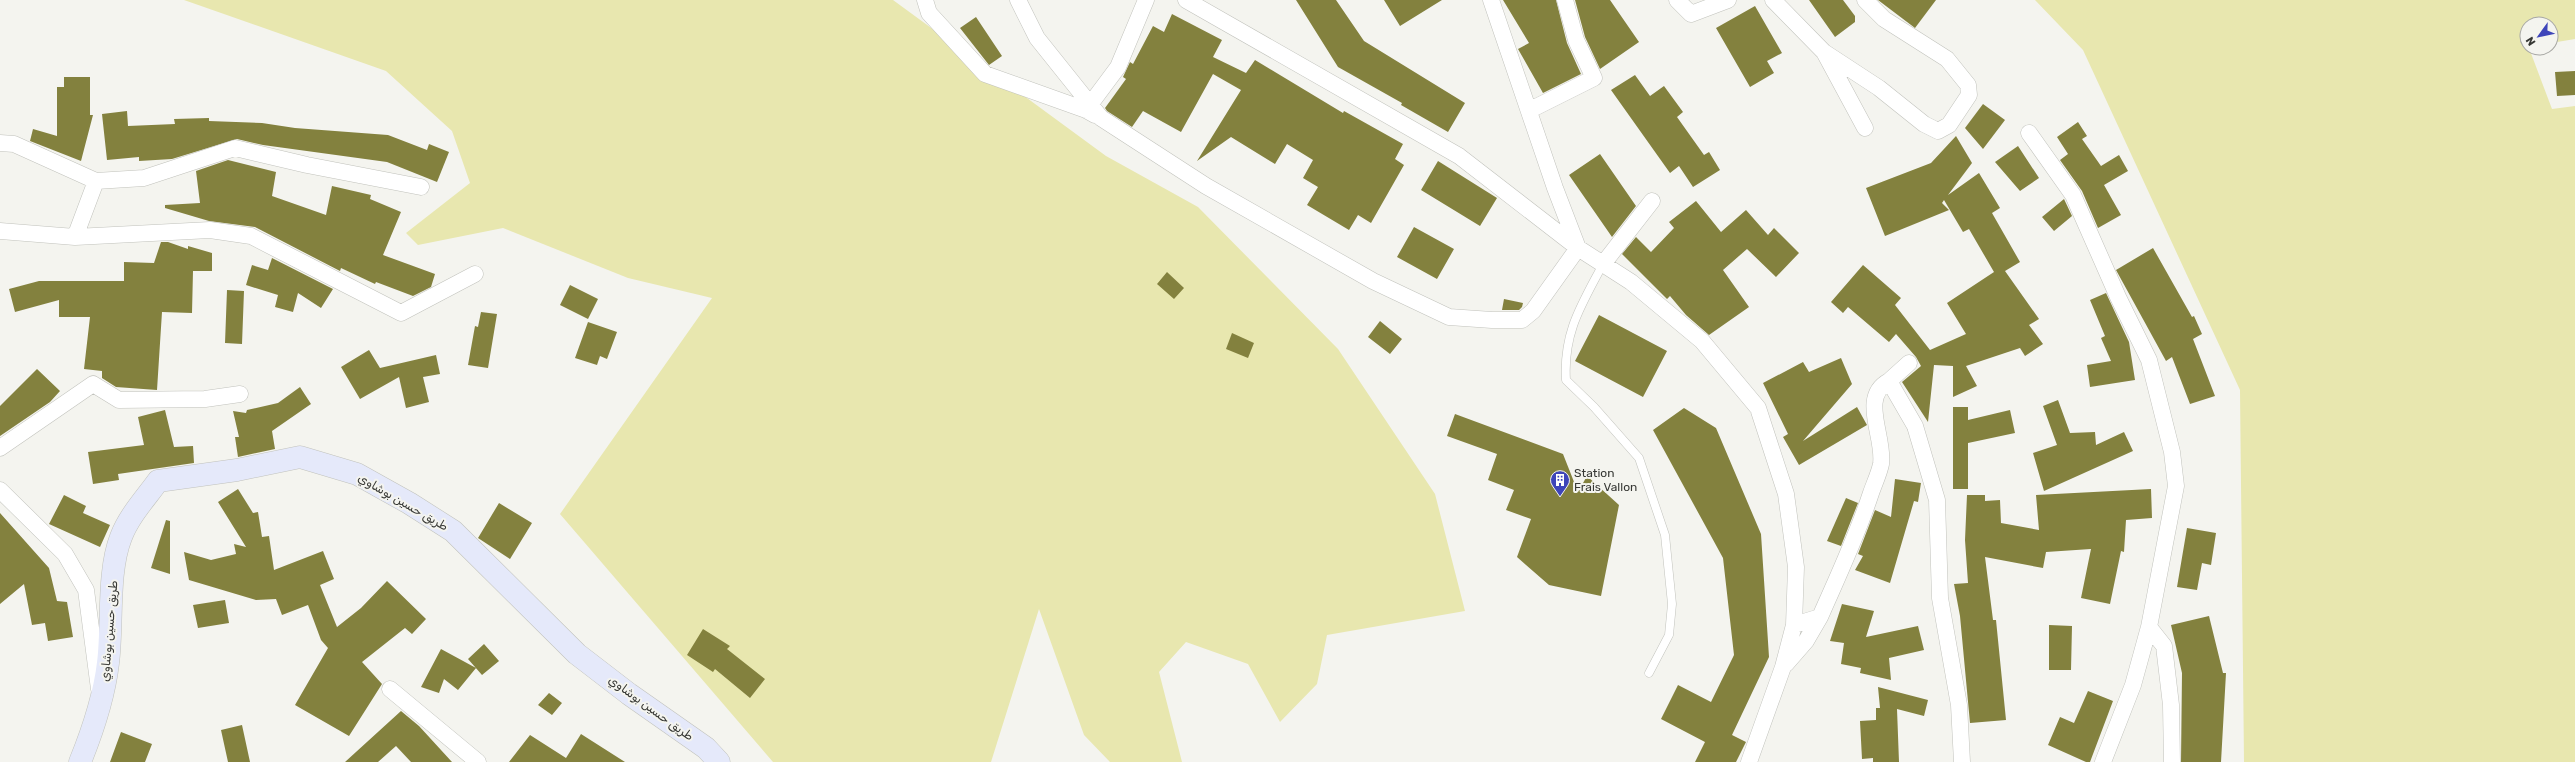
<svg xmlns="http://www.w3.org/2000/svg" width="2575" height="762" font-family="Rubik,'Noto Naskh Arabic',sans-serif">
<style>
.green{fill:#e8e7af}
.building{fill:#83813e}
.lines{fill:none;stroke-linecap:round;stroke-linejoin:round}
.lane-casing{stroke:#c1c2bc;stroke-width:9}
.street-casing{stroke:#c1c2bc;stroke-width:17}
.secondary-casing{stroke:#c1c2bc;stroke-width:23}
.lane{stroke:#fff;stroke-width:8}
.street{stroke:#fff;stroke-width:16}
.secondary{stroke:#e5e9fa;stroke-width:22}
.labels{text-anchor:middle;stroke-width:4;stroke-linejoin:round;paint-order:stroke}
.poi-label{font-size:12px;fill:#363734;stroke:#f4f4ef;text-anchor:start}
.street-label{font-size:12px;fill:#363734;stroke:#f4f4ef}
</style>
<rect width="100%" height="100%" fill="#f4f4ef"/>
<path class="green" d="M 184,0 L 893,0 L 1106,156 L 1198,207 L 1338,349 L 1435,494 L 1465,611 L 1327,635 L 1317,684 L 1280,722 L 1248,664 L 1186,642 L 1159,672 L 1182,762 L 1110,762 L 1084,735 L 1039,609 L 991,762 L 773,762 L 560,514 L 712,298 L 628,278 L 503,228 L 418,245 L 406,233 L 470,183 L 452,131 L 386,71 Z
M 2035,0 L 2575,0 L 2575,39 L 2551,43 L 2551,24 L 2527,24 L 2527,48 L 2529,48 L 2552,109 L 2575,106 L 2575,762 L 2244,762 L 2240,390 L 2083,50 Z"/>
<path class="building" d="M 1296,0 L 1336,0 L 1364,41 L 1465,103 L 1448,132 L 1401,105 L 1402,103 L 1338,67 Z
M 1384,0 L 1442,0 L 1400,26 Z
M 1503,0 L 1556,0 L 1567,43 L 1581,74 L 1543,93 L 1518,49 L 1529,43 Z
M 1575,0 L 1610,0 L 1639,42 L 1600,69 L 1585,37 Z
M 1809,0 L 1843,0 L 1855,16 L 1855,22 L 1835,37 Z
M 1878,0 L 1936,0 L 1915,28 Z
M 1755,6 L 1782,53 L 1767,61 L 1774,73 L 1750,87 L 1716,28 Z
M 1172,14 L 1222,40 L 1213,57 L 1246,73 L 1255,60 L 1343,113 L 1344,111 L 1403,144 L 1395,159 L 1404,165 L 1371,223 L 1358,215 L 1349,230 L 1307,205 L 1318,187 L 1303,178 L 1313,160 L 1287,144 L 1275,164 L 1231,137 L 1197,161 L 1241,90 L 1213,74 L 1181,132 L 1143,111 L 1132,127 L 1107,111 L 1105,108 L 1126,79 L 1123,77 L 1130,62 L 1133,64 L 1153,26 L 1164,32 Z
M 976,17 L 1002,56 L 989,65 L 960,28 Z
M 2575,71 L 2575,95 L 2557,96 L 2555,72 Z
M 1635,75 L 1650,96 L 1664,86 L 1683,112 L 1677,117 L 1704,155 L 1709,152 L 1720,170 L 1693,187 L 1679,166 L 1670,173 L 1611,90 Z
M 64,77 L 90,77 L 90,115 L 93,115 L 81,161 L 30,141 L 33,129 L 57,136 L 57,87 L 64,87 Z
M 1983,104 L 2005,120 L 1983,149 L 1965,128 Z
M 127,111 L 128,126 L 175,124 L 174,119 L 209,118 L 209,121 L 262,123 L 295,128 L 388,135 L 427,150 L 429,144 L 449,152 L 437,182 L 387,162 L 263,145 L 237,139 L 172,159 L 139,161 L 139,157 L 107,160 L 102,114 Z
M 2078,122 L 2087,136 L 2082,139 L 2101,166 L 2119,155 L 2128,171 L 2104,185 L 2121,215 L 2098,228 L 2082,191 L 2060,160 L 2068,154 L 2057,137 Z
M 1956,136 L 1972,163 L 1948,195 L 1979,173 L 2000,208 L 1992,213 L 2020,262 L 2005,271 L 2039,319 L 2029,325 L 2043,344 L 2025,356 L 2020,348 L 1966,366 L 1977,386 L 1953,397 L 1953,366 L 1934,365 L 1928,422 L 1902,382 L 1921,366 L 1916,357 L 1896,334 L 1889,342 L 1848,307 L 1843,313 L 1831,302 L 1863,265 L 1901,298 L 1895,305 L 1930,350 L 1966,334 L 1947,303 L 1994,272 L 1969,229 L 1963,232 L 1944,200 L 1942,203 L 1949,210 L 1885,236 L 1866,188 L 1931,163 Z
M 2018,146 L 2039,178 L 2020,191 L 1995,162 Z
M 1600,154 L 1636,206 L 1612,237 L 1569,175 Z
M 228,160 L 276,172 L 272,196 L 326,215 L 332,186 L 371,195 L 370,199 L 401,212 L 383,255 L 435,274 L 431,287 L 413,296 L 376,282 L 375,284 L 341,268 L 340,271 L 255,227 L 209,221 L 165,208 L 165,205 L 200,203 L 196,171 Z
M 1438,161 L 1497,198 L 1480,226 L 1421,190 Z
M 2064,199 L 2072,216 L 2054,231 L 2042,217 Z
M 1696,201 L 1721,232 L 1746,210 L 1768,235 L 1774,228 L 1799,253 L 1776,277 L 1747,249 L 1723,270 L 1749,307 L 1709,335 L 1686,315 L 1670,296 L 1667,299 L 1622,254 L 1636,237 L 1651,252 L 1674,228 L 1669,222 Z
M 1414,227 L 1454,249 L 1437,279 L 1397,257 Z
M 161,242 L 168,242 L 188,249 L 188,246 L 212,253 L 212,271 L 193,271 L 192,313 L 162,312 L 157,390 L 116,387 L 102,378 L 102,371 L 84,369 L 90,317 L 59,317 L 59,300 L 15,312 L 9,289 L 39,281 L 124,281 L 124,262 L 154,263 Z
M 2153,248 L 2192,317 L 2194,316 L 2202,334 L 2193,339 L 2215,396 L 2190,404 L 2172,357 L 2166,361 L 2116,270 Z
M 272,258 L 333,289 L 321,308 L 298,293 L 293,312 L 275,307 L 278,295 L 246,285 L 252,265 L 268,270 Z
M 1167,272 L 1184,288 L 1174,299 L 1157,284 Z
M 570,285 L 598,299 L 588,319 L 560,305 Z
M 227,290 L 244,291 L 242,344 L 225,343 Z
M 2106,293 L 2129,342 L 2135,380 L 2090,387 L 2087,365 L 2111,361 L 2101,338 L 2105,336 L 2090,300 Z
M 1504,299 L 1523,303 L 1522,307 L 1519,310 L 1502,310 Z
M 481,312 L 497,314 L 488,368 L 468,365 L 475,326 L 478,327 Z
M 1599,315 L 1667,351 L 1643,397 L 1575,361 Z
M 1380,321 L 1402,339 L 1390,354 L 1368,337 Z
M 588,322 L 617,332 L 607,359 L 600,356 L 597,365 L 575,358 Z
M 1232,333 L 1254,343 L 1248,358 L 1226,349 Z
M 369,350 L 380,368 L 436,355 L 440,374 L 423,377 L 429,402 L 406,408 L 399,377 L 360,399 L 341,367 Z
M 1841,358 L 1852,384 L 1803,441 L 1857,407 L 1867,425 L 1799,465 L 1783,437 L 1788,434 L 1763,383 L 1803,362 L 1809,372 Z
M 37,369 L 60,391 L 50,402 L 0,436 L 0,406 Z
M 300,387 L 311,404 L 272,431 L 275,449 L 238,457 L 235,437 L 239,437 L 233,411 L 246,413 L 247,410 L 278,403 Z
M 2058,400 L 2070,433 L 2095,432 L 2096,445 L 2124,432 L 2133,451 L 2044,491 L 2033,453 L 2057,445 L 2043,406 Z
M 1953,407 L 1968,407 L 1968,420 L 2010,410 L 2015,433 L 1968,443 L 1968,489 L 1953,489 Z
M 1684,408 L 1716,428 L 1761,534 L 1769,657 L 1732,735 L 1746,742 L 1736,762 L 1695,762 L 1705,742 L 1661,719 L 1678,685 L 1711,702 L 1734,655 L 1723,558 L 1653,430 Z
M 165,410 L 174,447 L 193,446 L 194,463 L 118,474 L 119,480 L 93,484 L 88,452 L 144,445 L 138,417 Z
M 1455,414 L 1563,454 L 1578,492 L 1587,476 L 1619,505 L 1601,596 L 1549,585 L 1517,557 L 1531,519 L 1506,510 L 1514,490 L 1488,480 L 1497,454 L 1447,436 Z
M 1895,479 L 1921,483 L 1918,502 L 1914,501 L 1890,583 L 1855,570 L 1863,556 L 1858,554 L 1875,510 L 1891,517 Z
M 238,489 L 253,513 L 258,512 L 262,537 L 269,536 L 274,570 L 323,551 L 334,579 L 320,585 L 337,627 L 361,608 L 387,581 L 426,619 L 412,634 L 405,628 L 362,662 L 382,684 L 349,736 L 295,705 L 328,648 L 321,640 L 308,605 L 282,615 L 276,599 L 256,600 L 189,580 L 184,552 L 211,560 L 236,554 L 234,544 L 246,547 L 218,502 Z
M 2151,489 L 2152,518 L 2126,520 L 2124,552 L 2121,551 L 2110,604 L 2081,598 L 2091,549 L 2046,552 L 2043,568 L 1985,557 L 1993,620 L 1996,620 L 2006,720 L 1970,723 L 1960,616 L 1954,584 L 1968,583 L 1965,540 L 1967,495 L 1985,495 L 1985,501 L 2000,500 L 2001,523 L 2039,530 L 2036,495 Z
M 64,495 L 86,506 L 83,513 L 110,525 L 100,547 L 49,524 Z
M 1846,498 L 1858,503 L 1841,546 L 1827,541 Z
M 499,503 L 532,523 L 510,559 L 478,538 Z
M 0,513 L 49,568 L 57,601 L 67,602 L 73,637 L 48,641 L 45,623 L 32,625 L 24,584 L 0,604 Z
M 166,520 L 170,521 L 170,574 L 151,568 Z
M 2187,528 L 2216,533 L 2211,565 L 2202,563 L 2197,590 L 2177,587 Z
M 225,600 L 229,623 L 198,628 L 193,605 Z
M 1842,604 L 1874,611 L 1866,637 L 1918,626 L 1924,650 L 1889,658 L 1891,680 L 1860,673 L 1861,668 L 1841,664 L 1844,643 L 1830,641 Z
M 2209,616 L 2223,673 L 2226,673 L 2221,762 L 2181,762 L 2182,673 L 2171,625 Z
M 2049,625 L 2072,626 L 2071,670 L 2049,670 Z
M 703,629 L 730,646 L 727,649 L 765,679 L 750,698 L 715,669 L 713,672 L 687,655 Z
M 484,644 L 499,661 L 482,675 L 468,659 Z
M 441,649 L 476,668 L 458,690 L 444,679 L 439,693 L 421,687 Z
M 1878,687 L 1928,700 L 1924,716 L 1897,709 L 1899,762 L 1873,762 L 1873,758 L 1862,759 L 1860,721 L 1876,720 L 1876,708 L 1880,708 Z
M 2088,691 L 2113,701 L 2090,762 L 2086,762 L 2048,745 L 2060,717 L 2074,723 Z
M 549,693 L 562,703 L 552,715 L 538,705 Z
M 401,711 L 419,726 L 452,762 L 411,762 L 396,746 L 378,762 L 345,762 Z
M 242,725 L 250,762 L 228,762 L 221,730 Z
M 121,732 L 152,744 L 145,762 L 110,762 Z
M 581,734 L 625,762 L 509,762 L 530,735 L 566,758 Z"/>
<g class="lines">
<defs>
<path id="lane" d="M 1603,264 C 1582,304 1563,332 1566,380 L 1594,407 L 1639,458 L 1665,535 L 1672,604 L 1669,635 L 1649,673"/>
<path id="street" d="M 925,0 L 929,13 L 985,74 L 1086,110 L 1095,115
M 1018,0 L 1037,38 L 1101,118 L 1206,186 L 1373,281 L 1449,317 L 1492,320 L 1522,320 L 1533,311 L 1578,248
M 1186,0 L 1459,156 L 1578,248 L 1631,282 L 1702,341 L 1758,408 L 1786,494 L 1796,567 L 1794,625 L 1783,667 L 1749,762
M 1491,0 L 1555,188 L 1578,248
M 1677,0 L 1691,14 L 1728,0
M 1773,0 L 1824,52 L 1865,128
M 1824,52 L 1879,88 L 1924,124 L 1938,131 L 1949,125 L 1969,95 L 1968,85 L 1947,59 L 1884,19 L 1865,0
M 1086,110 L 1118,67 L 1146,0
M 1530,110 L 1594,78 L 1576,40 L 1565,0
M 2029,133 L 2073,195 L 2118,297 L 2149,360 L 2172,452 L 2176,486 L 2149,627 L 2133,685 L 2103,762
M 0,143 L 14,144 L 96,181 L 144,178 L 235,148 L 307,165 L 421,187
M 0,231 L 75,237 L 210,230 L 251,236 L 401,313 L 475,274
M 75,237 L 96,181
M 1603,264 L 1652,201
M 1889,381 L 1909,363
M 0,448 L 93,384 L 119,400 L 205,399 L 240,394
M 0,490 L 65,554 L 86,590 L 99,689
M 1794,625 L 1820,617 C 1838,576 1857,536 1871,493 C 1874,484 1879,474 1881,464 C 1885,437 1859,397 1889,381 L 1915,426 L 1937,500 L 1940,598 L 1959,705 L 1962,762
M 2149,627 L 2164,646 L 2171,705 L 2172,762
M 1786,664 L 1806,641 L 1820,617
M 390,689 L 478,762"/>
<path id="secondary" d="M 80,762 C 93,730 104,698 108,663 C 113,624 107,573 121,537 C 129,516 145,499 158,481 L 237,470 L 300,457 L 357,474 L 409,503 L 453,531 L 577,654 L 629,694 L 706,748 L 719,762"/>
</defs>
<use href="#lane" class="lane-casing"/>
<use href="#street" class="street-casing"/>
<use href="#secondary" class="secondary-casing"/>
<use href="#lane" class="lane"/>
<use href="#street" class="street"/>
<use href="#secondary" class="secondary"/>
</g>
<defs>
<symbol id="building-pin" viewBox="-11 -11 22 30"><path d="M0 17L-7.5 6A9.5 9.5 0 1 1 7.5 6Z" fill="#3e45b9" stroke="#f4f4ef"/><path d="M-4-6H4V6H1V3H-1V6H-4ZM-2.5-4.3h1.7v1.8h-1.7ZM.8-4.3h1.7v1.8H.8ZM-2.5-1h1.7V.8h-1.7ZM.8-1h1.7V.8H.8Z" fill="#fff"/></symbol>
</defs>
<g fill-rule="evenodd">
<use href="#building-pin" x="1549" y="469" width="22" height="30"/>
</g>
<g class="labels">
<g class="poi-label">
<text x="1574" y="477">Station<tspan x="1574" dy="14">Frais Vallon</tspan></text>
</g>
<g class="street-label">
<text transform="translate(403 502) rotate(30)" y="4">طريق حسين بوشاوي</text>
<text transform="translate(109 631) rotate(-85)" y="4">طريق حسين بوشاوي</text>
<text transform="translate(651 708) rotate(36)" y="4">طريق حسين بوشاوي</text>
</g>
</g>
<g transform="translate(2539 36) rotate(237)"><circle r="19" fill="#f4f4ef" stroke="#a8a8a4"/>
<path d="M0-3L7 15L0 10L-7 15Z" fill="#3e45b9"/>
<text y="-6" font-size="11" font-weight="bold" text-anchor="middle" fill="#363734">N</text>
</g>
</svg>
